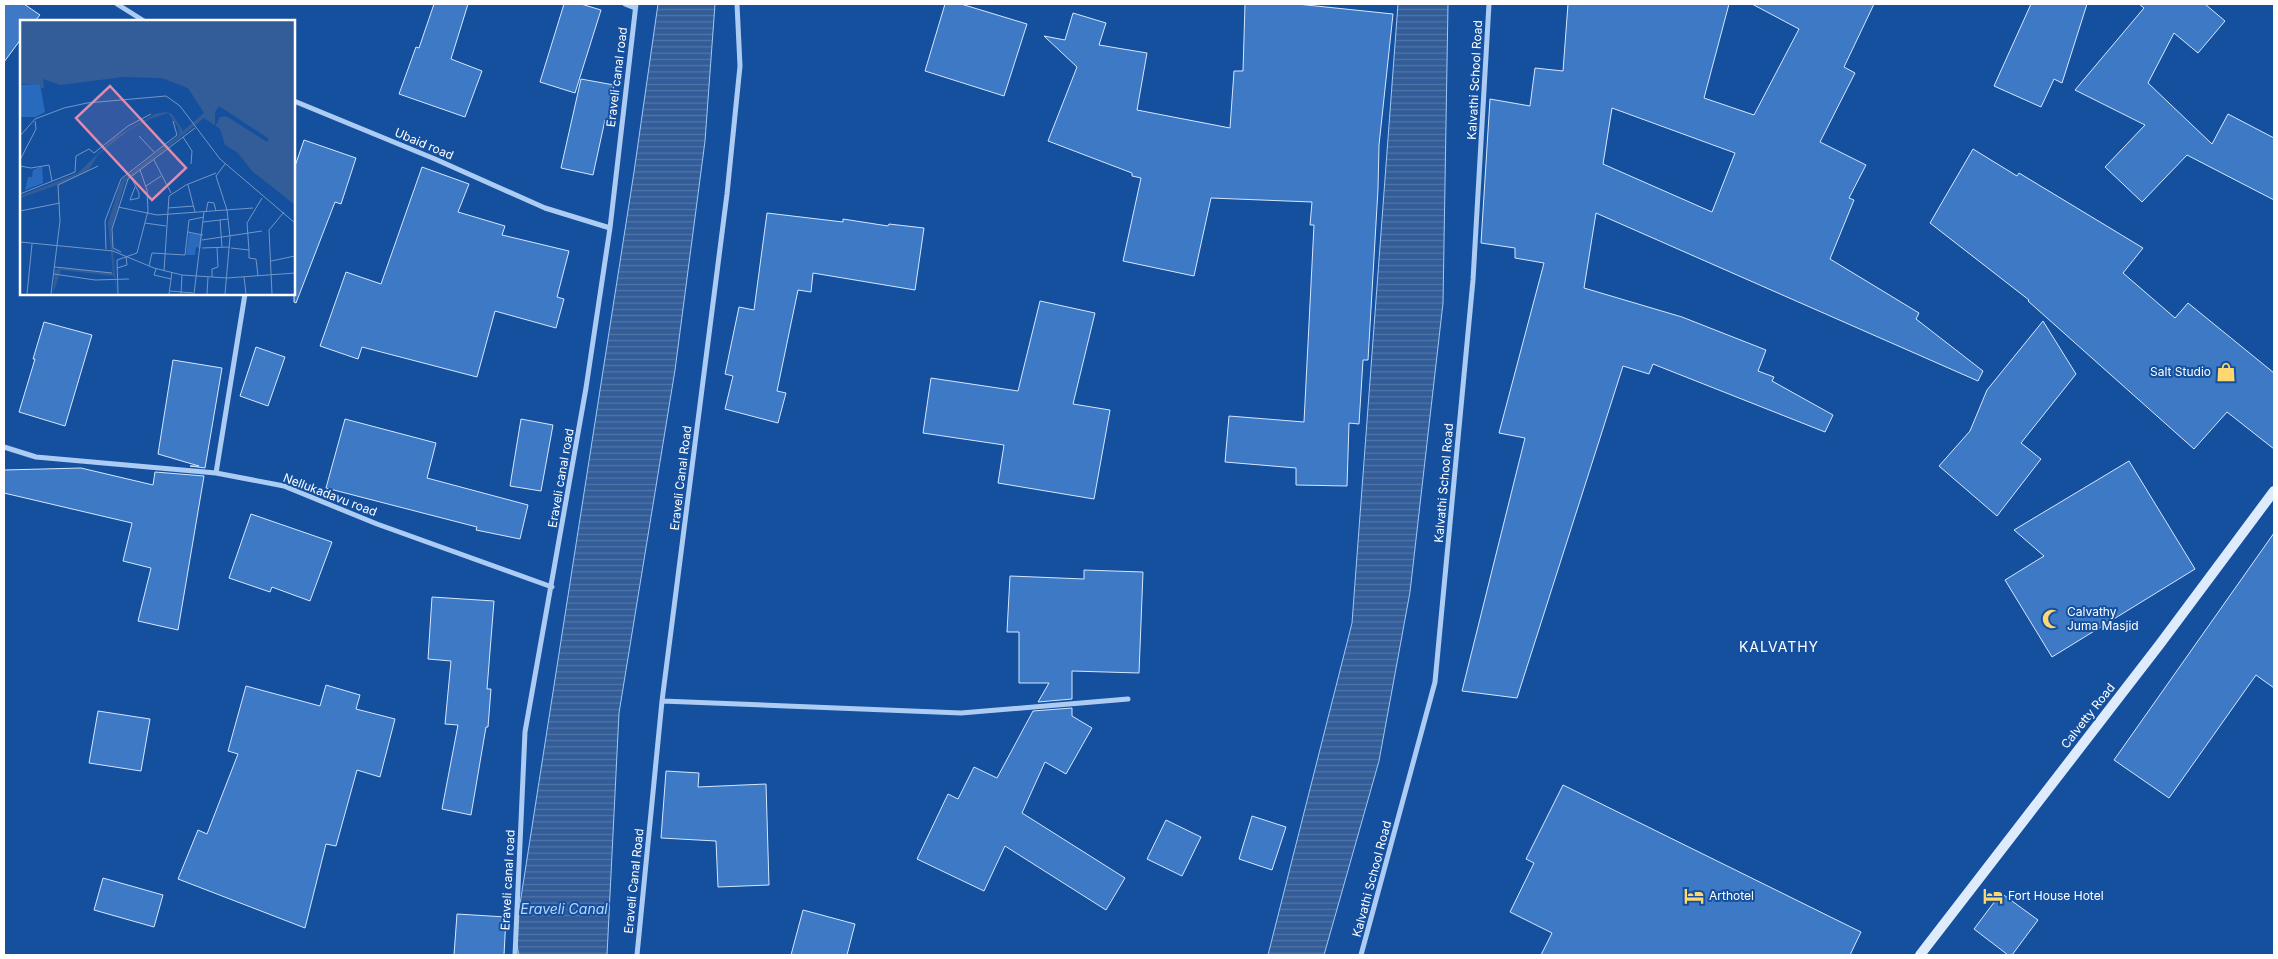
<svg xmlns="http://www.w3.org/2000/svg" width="2278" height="959" font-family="Inter,sans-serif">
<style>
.water{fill:url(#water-rules);stroke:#a0c7f6}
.building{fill:#3d79c5;stroke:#d6e7fd;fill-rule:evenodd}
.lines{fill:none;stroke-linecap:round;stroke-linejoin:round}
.street{stroke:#adccf3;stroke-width:5}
.secondary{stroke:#ddebfd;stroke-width:10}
.labels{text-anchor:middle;stroke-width:4;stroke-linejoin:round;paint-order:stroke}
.street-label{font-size:12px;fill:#fff;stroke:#15509f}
.poi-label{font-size:12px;fill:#fff;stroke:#15509f;text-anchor:start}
.neighbourhood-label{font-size:14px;letter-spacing:1px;fill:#fff;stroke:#15509f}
.water-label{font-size:14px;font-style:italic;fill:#bad7fa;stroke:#15509f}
.inset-river{fill:none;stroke:#335d98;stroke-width:2.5}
.inset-road{fill:none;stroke:#7396c5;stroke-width:1}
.view{fill:#e08cad;fill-opacity:0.15;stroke:#e08cad;stroke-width:2.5}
.inset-edge{fill:none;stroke:#fff;stroke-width:2.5}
</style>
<defs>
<pattern id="water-rules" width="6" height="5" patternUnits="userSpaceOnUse" patternTransform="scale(1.25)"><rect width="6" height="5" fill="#335d98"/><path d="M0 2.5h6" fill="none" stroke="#5275a7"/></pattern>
</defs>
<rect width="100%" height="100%" fill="#15509f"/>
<path class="water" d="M 658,4 L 715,4 L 705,141 L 675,370 L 619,713 L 607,955 L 519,955 L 515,936 L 634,172 Z
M 1398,4 L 1448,4 L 1443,303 L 1410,592 L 1379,761 L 1324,955 L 1268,955 L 1352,623 Z"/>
<path class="building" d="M 4,4 L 24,4 L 40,15 L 35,21 L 21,21 L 21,39 L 4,62 Z
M 434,4 L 468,4 L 451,59 L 482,71 L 465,117 L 399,94 L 416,47 L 419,48 Z
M 564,4 L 581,4 L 601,10 L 575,93 L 540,82 Z
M 945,4 L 961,4 L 1027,24 L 1004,96 L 925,71 Z
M 1245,4 L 1297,4 L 1393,14 L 1379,145 L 1378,189 L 1368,360 L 1363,360 L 1359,424 L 1349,423 L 1347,486 L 1296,485 L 1296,468 L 1225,462 L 1229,416 L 1304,422 L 1314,225 L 1310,225 L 1312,202 L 1211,198 L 1194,276 L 1123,261 L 1141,178 L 1132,176 L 1132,173 L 1048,141 L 1077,67 L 1044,36 L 1065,40 L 1073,13 L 1106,23 L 1099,45 L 1147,53 L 1137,110 L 1230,128 L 1234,71 L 1243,71 Z
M 1568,4 L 1729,4 L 1704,98 L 1754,115 L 1799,29 L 1752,4 L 1874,4 L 1844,67 L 1855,73 L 1820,142 L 1866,165 L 1849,198 L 1854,200 L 1830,259 L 1919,313 L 1916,319 L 1983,371 L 1978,381 L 1596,213 L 1584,288 L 1682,317 L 1766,350 L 1758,371 L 1774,377 L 1772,381 L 1833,415 L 1825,432 L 1653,364 L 1649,374 L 1623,366 L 1517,698 L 1462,691 L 1525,438 L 1499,433 L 1544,263 L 1515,258 L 1515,248 L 1481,243 L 1490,99 L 1530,106 L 1535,68 L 1563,71 ZM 1612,108 L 1735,153 L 1712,212 L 1603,164 Z
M 2031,4 L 2087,4 L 2062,83 L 2054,79 L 2041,107 L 1994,86 Z
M 2139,4 L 2205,4 L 2225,21 L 2198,53 L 2174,33 L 2148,83 L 2212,144 L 2228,114 L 2274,138 L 2274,200 L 2187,155 L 2142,202 L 2105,167 L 2145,125 L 2075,90 L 2144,8 Z
M 581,79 L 614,85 L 608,120 L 605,120 L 593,175 L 561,168 Z
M 304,140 L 356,158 L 341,204 L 335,202 L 296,303 L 294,302 L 294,169 Z
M 1973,149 L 2017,176 L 2019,173 L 2143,248 L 2123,273 L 2175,318 L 2188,303 L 2274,373 L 2274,449 L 2227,412 L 2194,449 L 2028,301 L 2029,300 L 1930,223 Z
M 422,167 L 469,184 L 458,212 L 505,226 L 502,235 L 569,251 L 557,297 L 564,299 L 556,328 L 495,311 L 477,377 L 362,347 L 358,359 L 320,346 L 346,272 L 381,284 Z
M 767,213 L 843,222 L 843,219 L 888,226 L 889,224 L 924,228 L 915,290 L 813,273 L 811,292 L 798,290 L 777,391 L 786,393 L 778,423 L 725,409 L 733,376 L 725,374 L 739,307 L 754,310 Z
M 1040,301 L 1095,313 L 1073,404 L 1110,410 L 1094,499 L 998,483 L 1004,445 L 923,433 L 931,378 L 1018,391 Z
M 2043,321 L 2076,374 L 2021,443 L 2041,459 L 1997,516 L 1939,466 L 1970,431 L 1987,390 Z
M 44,322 L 92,335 L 65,426 L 19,412 L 35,359 L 33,359 Z
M 256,347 L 285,357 L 268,406 L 240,396 Z
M 173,360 L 222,368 L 205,468 L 190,466 L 199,466 L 158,454 Z
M 345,419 L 436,443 L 427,478 L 528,505 L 520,539 L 476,530 L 477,527 L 326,488 Z
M 521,419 L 553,425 L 541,491 L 510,486 Z
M 2129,461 L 2195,569 L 2052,657 L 2005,580 L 2044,556 L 2014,530 Z
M 81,468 L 153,485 L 155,472 L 204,476 L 178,630 L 138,621 L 151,568 L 123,561 L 132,523 L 4,493 L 4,470 Z
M 251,514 L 332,542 L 310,601 L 272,587 L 270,592 L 229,578 Z
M 2274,533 L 2274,688 L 2256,675 L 2169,798 L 2114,760 Z
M 1084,570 L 1143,572 L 1139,673 L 1072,671 L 1072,699 L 1038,702 L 1049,683 L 1019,683 L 1019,632 L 1007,632 L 1010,576 L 1084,579 Z
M 432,597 L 494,601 L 487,689 L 491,689 L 488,727 L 486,727 L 471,815 L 442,809 L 458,725 L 445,724 L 451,661 L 428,659 Z
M 326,685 L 360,695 L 356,709 L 395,719 L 380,777 L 357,770 L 336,846 L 326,844 L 305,928 L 178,879 L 198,830 L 207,834 L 238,754 L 228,751 L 246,686 L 320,706 Z
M 1072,708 L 1072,716 L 1092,728 L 1066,774 L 1045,762 L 1022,813 L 1125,878 L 1106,910 L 1005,846 L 984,891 L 917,859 L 948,794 L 958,799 L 974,767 L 997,778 L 1033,711 Z
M 98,711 L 150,719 L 141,771 L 89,763 Z
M 666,771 L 699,773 L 698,787 L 766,784 L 769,885 L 718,887 L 716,841 L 661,838 Z
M 1563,785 L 1861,932 L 1850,955 L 1541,955 L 1552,933 L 1510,912 L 1534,863 L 1526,859 Z
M 1252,816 L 1286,827 L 1272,870 L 1239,859 Z
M 1166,820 L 1201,837 L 1182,876 L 1147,859 Z
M 103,878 L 163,895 L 154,927 L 94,910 Z
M 2001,893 L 2038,920 L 2012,955 L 2008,955 L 1974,929 Z
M 803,910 L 855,924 L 847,955 L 791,955 Z
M 457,914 L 506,917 L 504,955 L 454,955 Z"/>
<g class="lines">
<path class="street" d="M 117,4 L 144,21
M 625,4 L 635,8
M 294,101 L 435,159 L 545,208 L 610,228
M 4,447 L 36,457 L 216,473 L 284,486 L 377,524 L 552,587
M 216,473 L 245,294
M 662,701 L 961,713 L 1128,699
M 515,955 L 525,732 L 586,388 L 610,228 L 636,4
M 637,955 L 662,701 L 727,194 L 740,66 L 737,4
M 1361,955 L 1435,682 L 1473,280 L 1489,4"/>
<path class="secondary" d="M 1920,955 L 2160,644 L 2274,491"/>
</g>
<defs>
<symbol id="shop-bare" viewBox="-9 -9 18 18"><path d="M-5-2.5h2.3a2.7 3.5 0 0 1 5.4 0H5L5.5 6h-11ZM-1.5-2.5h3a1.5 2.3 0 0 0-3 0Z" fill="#ffd770" stroke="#15509f" stroke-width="2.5" paint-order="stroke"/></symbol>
<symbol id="mosque-bare" viewBox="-9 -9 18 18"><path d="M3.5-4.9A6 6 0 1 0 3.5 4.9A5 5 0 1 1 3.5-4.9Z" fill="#ffd770" stroke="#15509f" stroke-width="2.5" paint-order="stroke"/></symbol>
<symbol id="hotel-bare" viewBox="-9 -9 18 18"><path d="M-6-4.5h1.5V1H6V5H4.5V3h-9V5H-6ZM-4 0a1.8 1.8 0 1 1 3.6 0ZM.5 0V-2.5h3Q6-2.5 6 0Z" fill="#ffd770" stroke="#15509f" stroke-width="2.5" paint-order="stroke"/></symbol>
</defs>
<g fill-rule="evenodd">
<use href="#shop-bare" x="2212" y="358" width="28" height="28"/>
<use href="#mosque-bare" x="2038" y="605" width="28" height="28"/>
<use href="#hotel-bare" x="1680" y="882" width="28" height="28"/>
<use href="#hotel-bare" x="1979" y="882" width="28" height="28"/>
</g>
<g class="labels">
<g class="street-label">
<text transform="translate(617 77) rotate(-83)" y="4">Eraveli canal road</text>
<text transform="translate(1475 80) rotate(-87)" y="4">Kalvathi School Road</text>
<text transform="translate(424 144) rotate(23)" y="4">Ubaid road</text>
<text transform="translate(561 478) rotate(-80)" y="4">Eraveli canal road</text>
<text transform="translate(681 478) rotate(-83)" y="4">Eraveli Canal Road</text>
<text transform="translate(1444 483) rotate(-85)" y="4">Kalvathi School Road</text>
<text transform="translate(330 495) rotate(21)" y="4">Nellukadavu road</text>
<text transform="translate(2088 716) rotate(-52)" y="4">Calvetty Road</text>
<text transform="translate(1372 879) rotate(-75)" y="4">Kalvathi School Road</text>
<text transform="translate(508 880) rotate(-87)" y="4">Eraveli canal road</text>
<text transform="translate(634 881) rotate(-84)" y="4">Eraveli Canal Road</text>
</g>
<g class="poi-label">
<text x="2211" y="376" text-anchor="end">Salt Studio</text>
<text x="2067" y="616">Calvathy<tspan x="2067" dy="14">Juma Masjid</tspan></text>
<text x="1709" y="900">Arthotel</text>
<text x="2008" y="900">Fort House Hotel</text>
</g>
<g class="neighbourhood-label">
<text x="1779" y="652">KALVATHY</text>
</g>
<g class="water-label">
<text x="564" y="914">Eraveli Canal</text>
</g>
</g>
<g transform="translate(20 20)">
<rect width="275" height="275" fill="#15509f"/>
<path d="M 20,64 L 25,92 L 16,97 L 0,97 L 0,65 ZM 22,146 L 23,163 L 5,170 L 8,157 L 12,157 L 13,150 Z" fill="#286abd"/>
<path d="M 14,69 L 19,80 L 10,91 L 1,93 L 3,87 L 14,79 L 11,70 Z" fill="#286abd"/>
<path d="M 169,213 L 182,215 L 181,228 L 176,227 L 175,235 L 166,235 Z" fill="#286abd"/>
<path d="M 0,1 L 275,1 L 275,185 L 232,151 L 218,133 L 205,125 L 200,109 L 184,98 L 105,162 L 91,211 L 97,274 L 94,256 L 41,250 L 33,274 L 35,250 L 40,248 L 93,253 L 88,203 L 99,167 L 103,159 L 159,115 L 158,107 L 148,93 L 130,99 L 109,110 L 78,135 L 68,151 L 40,164 L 0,178 L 0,176 L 58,153 L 94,118 L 135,94 L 146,92 L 152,94 L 163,111 L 184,93 L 168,68 L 142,58 L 103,57 L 40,65 L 23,59 L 24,68 L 21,68 L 19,64 L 0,64 Z" fill="#335d98"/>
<path d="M 199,86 L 249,119 L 247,122 L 206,96 L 200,97 L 195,107 L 195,92 Z" fill="#15509f"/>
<path class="inset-river" d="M 88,1 L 162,52 L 165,65M 155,1 L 275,108M 162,1 L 275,102M 169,1 L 275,97M 175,1 L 275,91M 182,1 L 275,86M 56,8 L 73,1M 0,11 L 50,1M 0,17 L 113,1M 0,32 L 50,11M 189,56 L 275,20M 165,66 L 275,16M 166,66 L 275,116"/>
<path class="inset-road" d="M 0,116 L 15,99 L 44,88 L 67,83 L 146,76 L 160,86 L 200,139 L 275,203M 119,116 L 135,133M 163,117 L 172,131 L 171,144M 0,140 L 16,109 L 15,101M 134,140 L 151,173M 205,144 L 196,156 L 207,190 L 210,217 L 205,274M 0,146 L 11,148 L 29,145 L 32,161M 111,157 L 119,173 L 119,178 L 110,180 L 115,167M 168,165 L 175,192M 126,166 L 141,156M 0,174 L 55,152 L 56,136 L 69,129 L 74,133 L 108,106 L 131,94M 98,187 L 137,195 L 233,188M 148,188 L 174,186M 0,191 L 40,183M 186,192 L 188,182 L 194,183 L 196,191M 200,200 L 202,227M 183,202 L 208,199M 125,203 L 146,206M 168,212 L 183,215M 182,220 L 242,211M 0,222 L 93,231 L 134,248 L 162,255 L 207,258 L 275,253M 182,228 L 210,227M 211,228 L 229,230 L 229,238 L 236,239 L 238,256M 86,229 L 85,201 L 101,159 L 157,115 L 153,101M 229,230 L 227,203 L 242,178M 101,232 L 93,228 L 92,209 L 108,159 L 175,108M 251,241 L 275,236M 129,246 L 132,233 L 165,235 L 169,200 L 184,197M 35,247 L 92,253M 97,248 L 107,245 L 106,236M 136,249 L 134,255 L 151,259M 144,251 L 149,176 L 166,165 L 196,153M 34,254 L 75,260 L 109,259M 192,257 L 192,249 L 198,247 L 197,227M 224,257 L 226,274M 150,271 L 173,273M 7,274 L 12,224M 31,274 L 40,201 L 38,165 L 78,146M 98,274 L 97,240 L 117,233 L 128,191 L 127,170 L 120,150M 149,274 L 152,252M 161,274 L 162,255M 174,274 L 184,192M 187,274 L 188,257M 252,274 L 249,210 L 264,192"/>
<path class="view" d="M 90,66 L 166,148 L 132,180 L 56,98 Z"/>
<rect width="275" height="275" class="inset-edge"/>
</g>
<rect width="2278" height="959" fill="none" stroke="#ffffff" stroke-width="10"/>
</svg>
